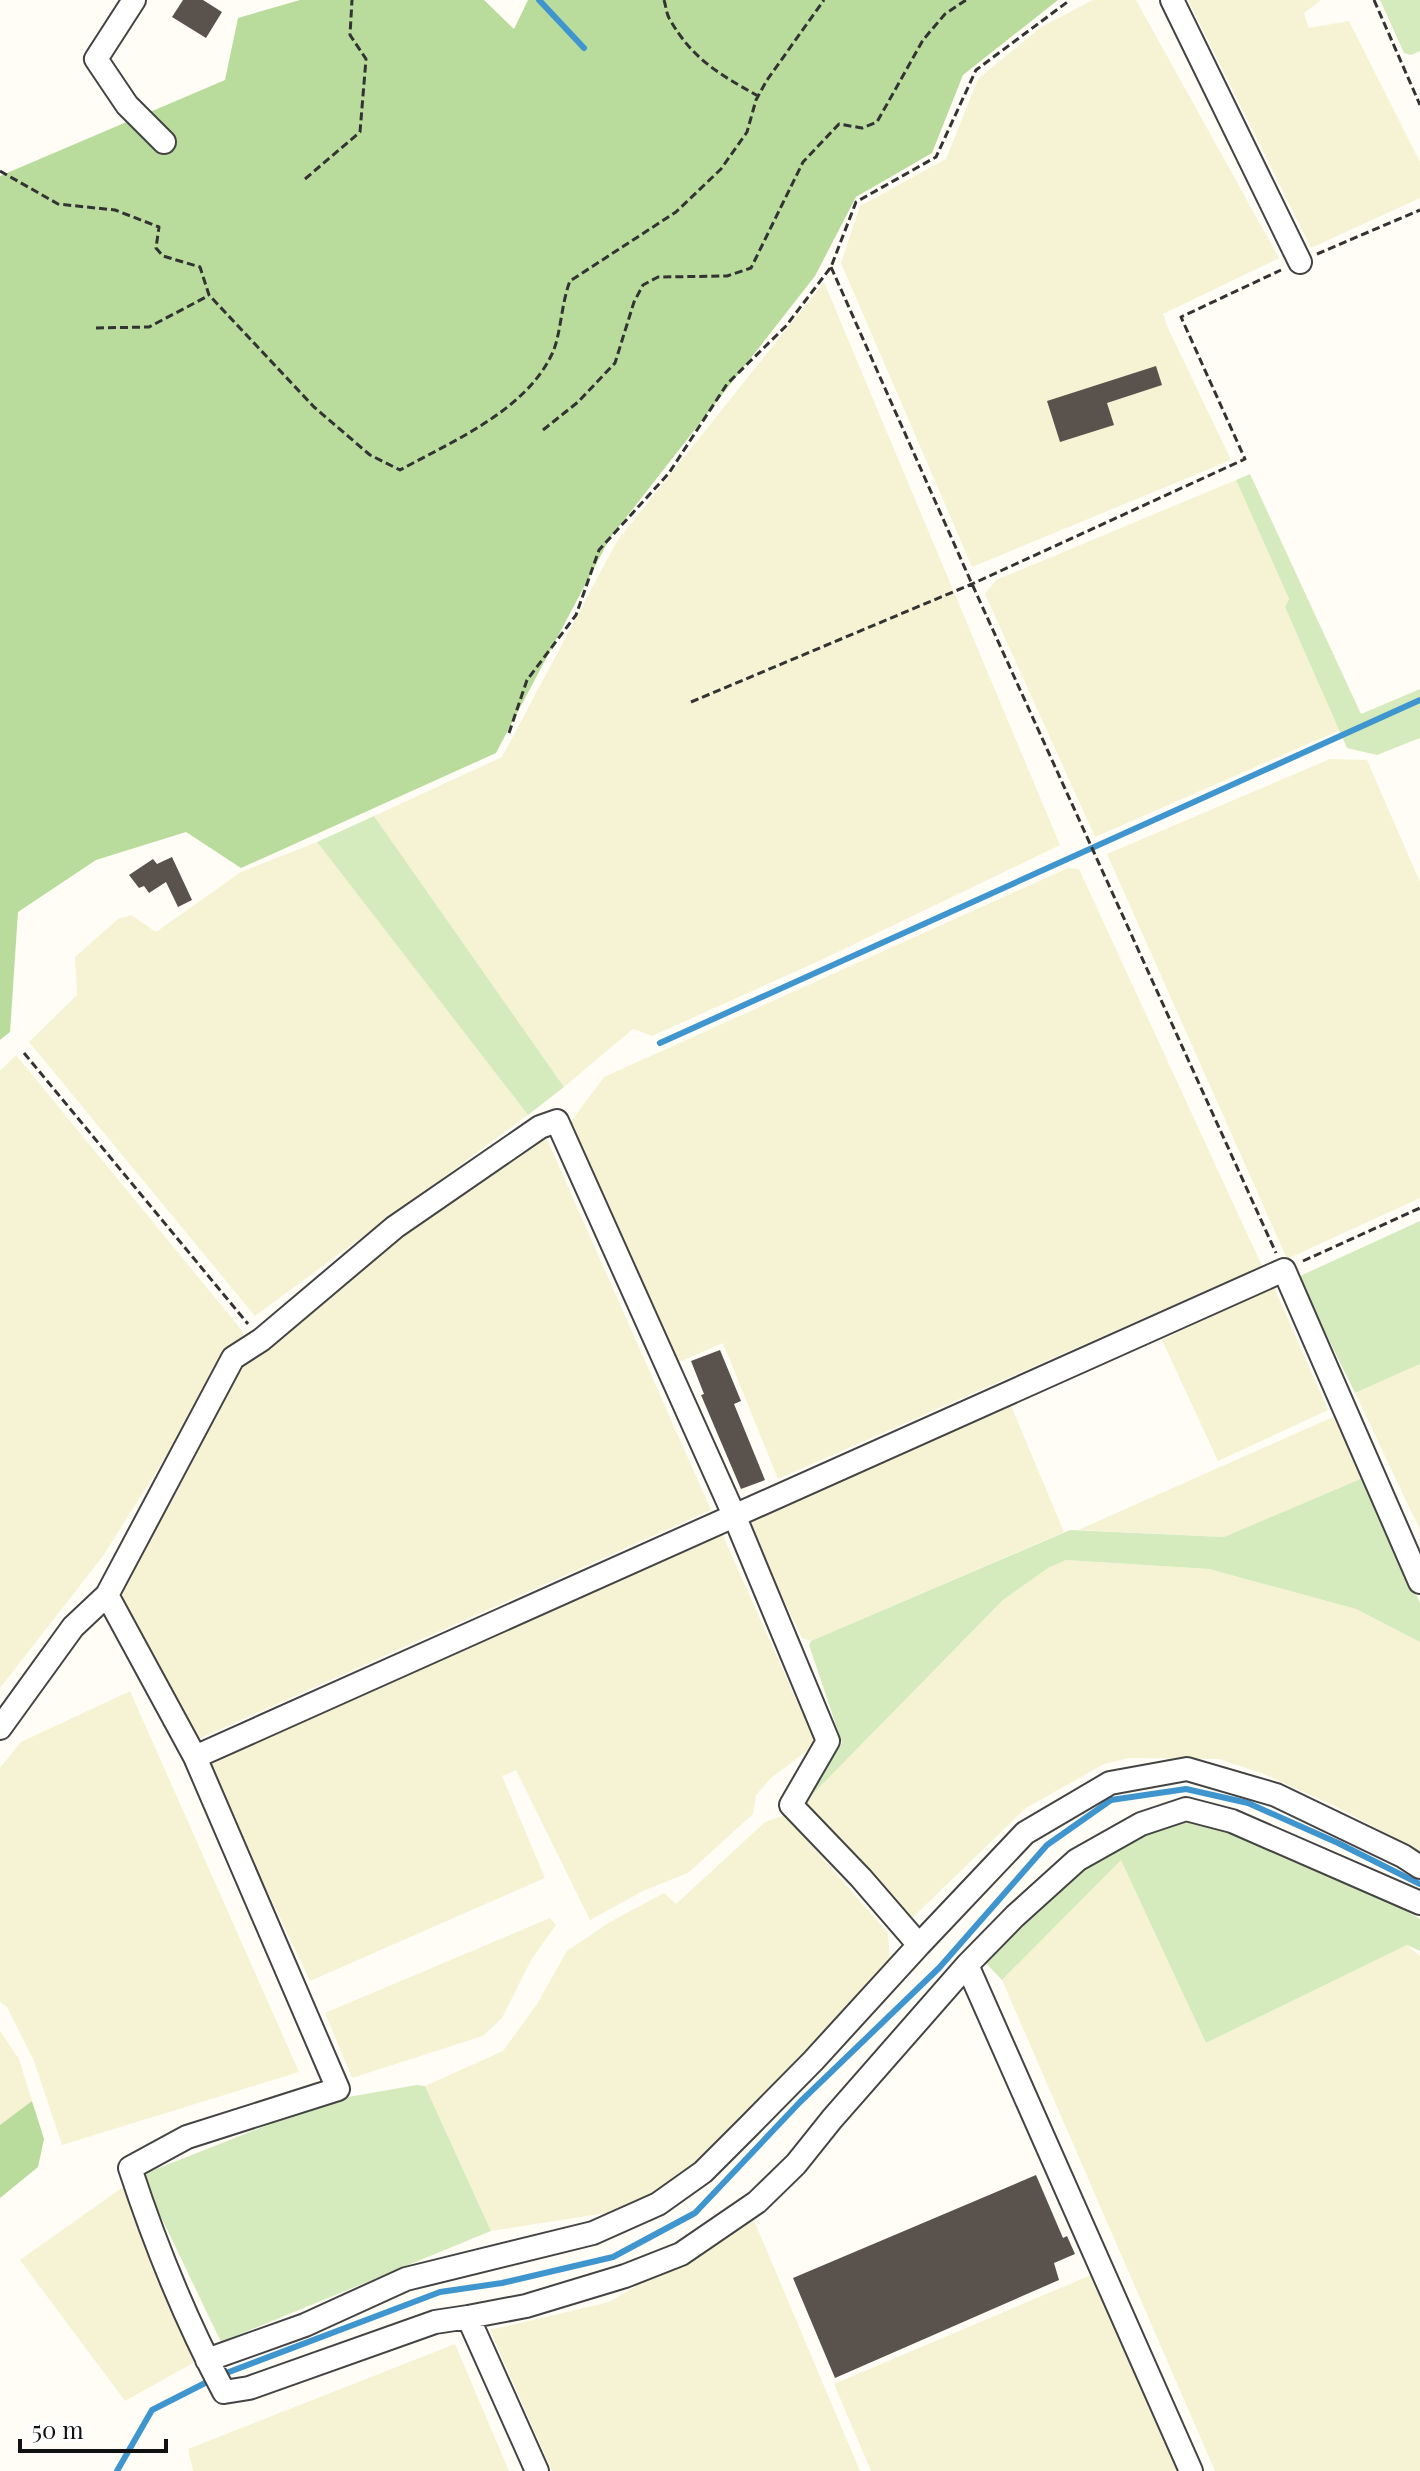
<svg xmlns="http://www.w3.org/2000/svg" width="1420" height="2471" font-family="'Playfair Display',serif">
<style>
.farmland{fill:#f6f3d4}
.green{fill:#d5ebbd}
.forest{fill:#b9dc9c}
.lines{fill:none;stroke-linecap:round;stroke-linejoin:round}
.stream{stroke:#3f96cf;stroke-width:6}
.building{fill:#5a524d}
.minor-casing{stroke:#444;stroke-width:26}
.path{stroke:#333;stroke-width:3;stroke-dasharray:8 4;stroke-linecap:butt}
.minor{stroke:#fff;stroke-width:22}
</style>
<rect width="100%" height="100%" fill="#fffdf5"/>
<path class="farmland" d="M 1093,0 L 1136,0 L 1279,258 L 1163,314 L 1168,328 L 1231,460 L 972,567 L 841,263 L 860,206 L 946,159 L 978,79 L 1041,27 Z
M 1188,0 L 1321,0 L 1304,13 L 1309,28 L 1349,21 L 1420,162 L 1420,198 L 1311,248 Z
M 824,282 L 1060,845 L 819,961 L 652,1036 L 633,1029 L 564,1087 L 374,816 L 502,757 L 617,541 Z
M 1236,480 L 1289,599 L 1285,607 L 1340,730 L 1095,837 L 985,594 L 996,580 Z
M 1330,759 L 1367,760 L 1420,882 L 1420,1198 L 1287,1259 L 1107,854 Z
M 317,842 L 528,1115 L 255,1316 L 29,1042 L 77,995 L 75,957 L 118,919 L 131,915 L 156,932 L 241,872 Z
M 1068,868 L 1079,869 L 1262,1266 L 778,1479 L 723,1343 L 677,1363 L 569,1124 L 604,1077 Z
M 16,1055 L 244,1333 L 103,1556 L 0,1688 L 0,1071 Z
M 546,1137 L 711,1510 L 194,1741 L 119,1591 L 178,1490 L 243,1365 L 406,1234 Z
M 1274,1287 L 1328,1410 L 1218,1461 L 1162,1340 Z
M 1420,1364 L 1420,1530 L 1355,1393 Z
M 1007,1396 L 1064,1532 L 811,1641 L 802,1638 L 746,1522 Z
M 1333,1417 L 1365,1477 L 1224,1537 L 1078,1530 Z
M 720,1529 L 816,1744 L 771,1778 L 756,1795 L 753,1814 L 688,1873 L 643,1891 L 590,1920 L 516,1770 L 502,1776 L 545,1878 L 310,1981 L 206,1762 Z
M 1066,1560 L 1209,1569 L 1356,1609 L 1420,1642 L 1420,1852 L 1339,1808 L 1264,1774 L 1219,1759 L 1129,1758 L 1104,1764 L 1026,1808 L 909,1921 L 804,1803 L 1003,1600 L 1048,1568 Z
M 130,1691 L 299,2072 L 62,2145 L 34,2061 L 7,2007 L 0,2002 L 0,1768 L 21,1742 Z
M 785,1815 L 888,1933 L 890,1961 L 710,2150 L 647,2201 L 619,2211 L 491,2231 L 425,2086 L 503,2051 L 537,2004 L 567,1951 L 610,1922 L 664,1893 L 676,1904 L 765,1822 Z
M 1121,1859 L 1206,2043 L 1407,1945 L 1420,1956 L 1420,2471 L 1215,2471 L 1002,1980 Z
M 550,1918 L 556,1925 L 531,1960 L 502,2018 L 483,2036 L 352,2078 L 325,2013 Z
M 0,2031 L 19,2059 L 32,2101 L 0,2125 Z
M 123,2187 L 202,2358 L 125,2401 L 20,2260 Z
M 753,2218 L 860,2471 L 552,2471 L 490,2330 L 609,2302 Z
M 1091,2275 L 1179,2471 L 871,2471 L 834,2384 Z
M 455,2344 L 509,2471 L 193,2471 L 188,2449 Z"/>
<path class="green" d="M 1380,0 L 1420,0 L 1420,51 L 1411,55 L 1404,53 Z
M 1250,474 L 1361,714 L 1420,689 L 1420,738 L 1377,755 L 1347,748 L 1285,607 L 1289,599 L 1236,480 Z
M 374,816 L 564,1087 L 528,1115 L 317,842 Z
M 1420,1221 L 1420,1364 L 1355,1393 L 1298,1277 Z
M 1365,1477 L 1420,1603 L 1420,1642 L 1356,1609 L 1209,1569 L 1066,1560 L 1048,1568 L 1003,1600 L 804,1803 L 804,1793 L 842,1743 L 809,1645 L 811,1641 L 1070,1530 L 1224,1537 Z
M 1181,1816 C 1266,1837 1345,1875 1420,1919 L 1420,1951 L 1407,1945 L 1206,2043 L 1121,1860 L 1002,1980 L 984,1961 L 1080,1871 L 1138,1835 Z
M 417,2085 L 425,2086 L 491,2231 L 221,2342 L 141,2175 L 331,2100 Z"/>
<path class="forest" d="M 300,0 L 484,0 L 514,29 L 528,0 L 1058,0 L 963,75 L 932,153 L 856,197 L 815,276 L 610,538 L 496,753 L 241,868 L 186,832 L 96,860 L 18,912 L 10,1032 L 0,1040 L 0,176 L 225,80 L 238,18 Z
M 32,2101 L 44,2139 L 38,2167 L 0,2198 L 0,2125 Z"/>
<g class="lines">
<path class="stream" d="M 539,0 L 584,48
M 660,1043 L 1420,700
M 221,2375 L 440,2292 L 502,2283 L 613,2257 L 695,2213 L 800,2102 L 939,1968 L 1047,1845 L 1111,1800 L 1186,1789 L 1248,1803 L 1338,1843 L 1420,1884
M 117,2471 L 152,2410 L 211,2380"/>
</g>
<path class="building" d="M 183,0 L 203,0 L 222,12 L 206,38 L 172,17 Z
M 1156,366 L 1162,385 L 1107,403 L 1114,425 L 1060,442 L 1047,401 Z
M 172,857 L 192,900 L 178,907 L 166,882 L 149,893 L 144,886 L 139,888 L 129,875 L 153,859 L 157,864 Z
M 720,1350 L 741,1401 L 734,1404 L 765,1480 L 741,1489 L 701,1395 L 704,1394 L 691,1361 Z
M 1036,2175 L 1063,2238 L 1067,2236 L 1075,2254 L 1054,2263 L 1059,2280 L 835,2378 L 793,2278 Z"/>
<g class="lines">
<defs>
<path id="minor" d="M 134,0 L 96,59 L 127,105 L 164,142
M 1172,0 L 1300,262
M 107,1595 L 195,1757 L 338,2089 L 187,2137 L 130,2168 C 155,2244 186,2321 224,2392 L 249,2388 L 435,2322 L 468,2317 L 537,2471
M 0,1728 L 73,1627 L 107,1595 L 233,1358 L 261,1340 L 395,1227 L 540,1127 L 557,1121 L 734,1515 L 828,1741 L 791,1805 L 861,1878 L 919,1945 L 1025,1833 L 1110,1783 L 1187,1769 L 1276,1795 L 1403,1856 L 1420,1867
M 195,1757 L 1284,1270 L 1420,1582
M 468,2317 L 526,2306 L 625,2276 L 681,2254 L 757,2202 L 796,2164 L 832,2119 L 967,1965
M 207,2360 L 305,2325 L 406,2279 L 593,2233 L 658,2204 L 703,2172 L 749,2126 L 813,2061 L 919,1945
M 1191,2471 L 967,1965 L 1015,1916 L 1077,1860 L 1141,1824 L 1186,1809 L 1232,1821 L 1420,1903"/>
</defs>
<use href="#minor" class="minor-casing"/>
<path class="path" d="M 664,0 C 666,6 666,12 669,18 C 692,59 719,74 758,96
M 1374,0 L 1420,105
M 0,171 L 58,204 L 115,210 L 159,227 L 156,248 L 163,256 L 200,267 L 209,295 L 314,407 L 370,455 L 400,470 C 453,441 525,411 552,354 C 561,335 561,304 570,281 L 676,212 L 721,169 L 747,132 L 756,100 L 767,80 L 824,0
M 305,179 L 360,132 L 366,59 L 350,35 L 352,0
M 1317,254 L 1420,210
M 831,267 L 972,584 L 1276,1253
M 96,328 L 149,327 L 208,296
M 543,430 L 578,402 L 615,363 L 634,302 L 643,285 L 658,277 L 727,276 L 751,268 L 803,162 L 839,124 L 862,128 L 877,122 L 923,40 L 945,14 L 966,0
M 691,702 L 972,584 L 1245,459 L 1181,317 L 1281,270
M 509,733 L 527,680 L 576,615 L 599,550 L 669,473 L 727,384 L 786,326 L 831,267 L 856,202 L 936,157 L 976,70 L 1070,0
M 24,1053 L 248,1324
M 1303,1261 L 1420,1208"/>
<use href="#minor" class="minor"/>
</g>
<path d="M20 2439v12h146v-12" fill="none" stroke="#111111" stroke-width="4"/>
<text x="32" y="2439" font-size="24" fill="#111111" stroke="#ffffff" stroke-width="6" paint-order="stroke">50 m</text>
</svg>
